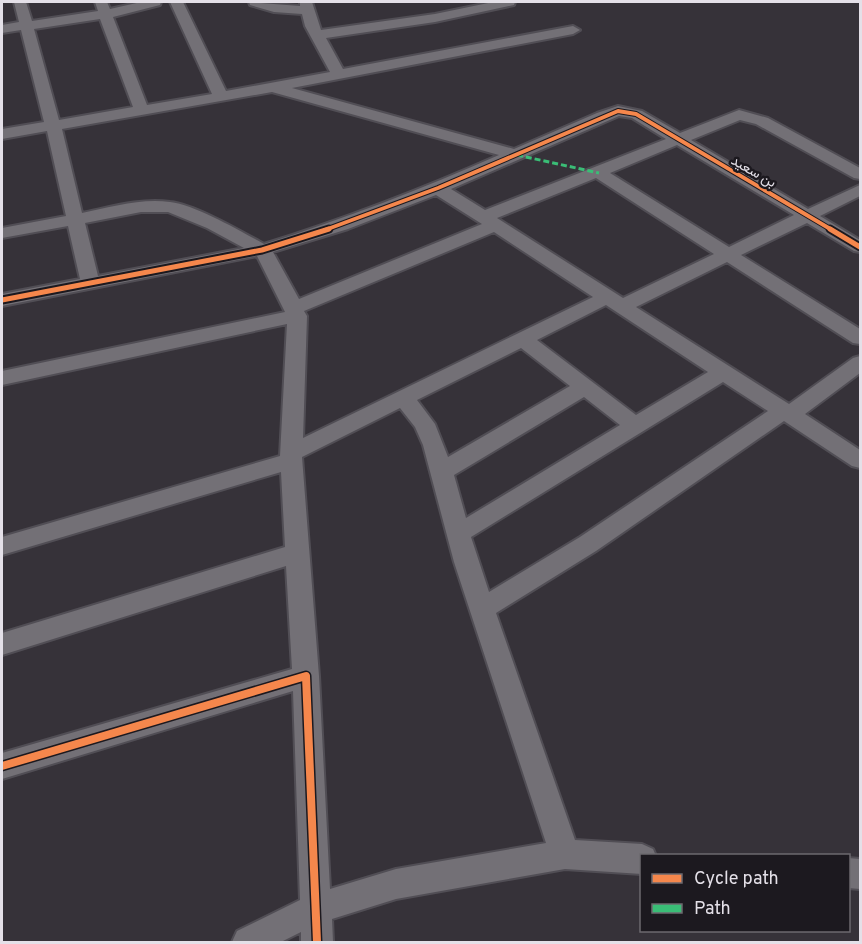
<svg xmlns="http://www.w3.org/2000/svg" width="862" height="944" font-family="Overpass,Vazirmatn,sans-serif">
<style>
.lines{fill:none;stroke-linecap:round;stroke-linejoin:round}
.street-casing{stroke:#514e55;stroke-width:4}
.street{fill:#737076;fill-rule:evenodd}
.quiet{stroke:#3abd76;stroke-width:3;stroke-dasharray:6 3;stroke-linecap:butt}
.cycleway-far2-casing{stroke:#1c191f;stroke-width:6}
.cycleway-far1-casing{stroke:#1c191f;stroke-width:9}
.cycleway-casing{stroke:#1c191f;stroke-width:11}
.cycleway-far2{stroke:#f5874c;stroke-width:4}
.cycleway-far1{stroke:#f5874c;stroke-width:5}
.cycleway{stroke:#f5874c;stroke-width:8}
.labels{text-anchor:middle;stroke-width:5;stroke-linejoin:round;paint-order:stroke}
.far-street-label{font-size:14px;fill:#e4e0e8;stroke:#1c191f}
</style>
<rect width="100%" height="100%" fill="#363239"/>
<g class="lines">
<defs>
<path id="street" d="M 14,2 L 26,2 L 32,21 L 98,11 L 95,2 L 107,2 L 110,9 L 141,2 L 161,2 L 160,5 L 113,17 L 147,105 L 212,94 L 170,2 L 183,2 L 226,91 L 330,72 L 305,26 L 302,14 L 274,12 L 250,5 L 249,2 L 300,6 L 300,2 L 312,2 L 321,30 L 435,14 L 493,2 L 515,2 L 514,5 L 435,22 L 326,38 L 343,69 L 573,26 L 580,30 L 573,34 L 292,88 L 514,149 L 597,113 L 618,106 L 642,111 L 680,133 L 739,110 L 768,118 L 860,168 L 860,179 L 854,178 L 756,124 L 740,120 L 691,140 L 808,209 L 860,185 L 860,196 L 820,216 L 860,240 L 860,252 L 854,251 L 807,223 L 741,255 L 860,329 L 860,344 L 853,343 L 727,262 L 636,307 L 789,404 L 853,358 L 860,356 L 860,373 L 805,414 L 860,450 L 860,468 L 852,466 L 784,421 L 596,551 L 496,613 L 575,840 L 642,844 L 653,849 L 656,856 L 642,856 L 642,874 L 565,869 L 396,899 L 332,919 L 333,942 L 301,942 L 301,932 L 281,942 L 232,942 L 237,931 L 300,900 L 293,691 L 2,779 L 2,753 L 292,669 L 286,566 L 2,655 L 2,633 L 285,547 L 281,472 L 2,555 L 2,537 L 280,456 L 287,324 L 2,385 L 2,371 L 285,312 L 257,256 L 2,306 L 2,294 L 80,279 L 68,226 L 2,238 L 2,228 L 66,216 L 47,131 L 2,139 L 2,129 L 44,122 L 21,30 L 2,33 L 2,25 L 19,22 ZM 100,19 L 133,107 L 59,120 L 34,29 ZM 272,92 L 499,155 C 422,189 344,219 264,244 C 240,231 196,205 170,202 C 141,198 111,207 82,213 L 62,129 ZM 619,116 L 632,118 L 666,139 L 485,210 L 451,189 ZM 677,145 L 794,215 L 729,247 L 610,173 ZM 596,178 L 714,254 L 623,298 L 497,218 ZM 436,195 L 482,224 L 299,299 L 273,252 L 348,229 ZM 141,212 L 168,212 L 207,228 L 244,248 L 98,276 L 85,223 ZM 494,232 L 593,297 L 303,438 L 307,316 L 304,311 ZM 606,305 L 708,372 L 636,415 L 537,340 ZM 521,348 L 570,386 L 448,457 L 435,424 L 417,400 ZM 723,382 L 768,411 L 580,537 L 489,592 L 471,537 ZM 584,397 L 620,425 L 466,518 L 454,475 ZM 400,408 L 415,427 L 423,445 L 454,562 L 546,843 L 396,869 L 330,889 L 319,676 L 302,457 Z
M 848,858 L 860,859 L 860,889 L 848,888 Z"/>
</defs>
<use href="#street" class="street-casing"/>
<use href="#street" class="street"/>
<path class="quiet" d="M 517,155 L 599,173"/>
<defs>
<path id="cycleway-far2" d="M 325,230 L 438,188 L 618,111 L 636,114 L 832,230"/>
<path id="cycleway-far1" d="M 830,229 L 860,247
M 2,300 L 262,250 L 329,229"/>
<path id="cycleway" d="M 2,766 L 306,676 L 317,942"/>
</defs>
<use href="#cycleway-far2" class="cycleway-far2-casing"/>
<use href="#cycleway-far1" class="cycleway-far1-casing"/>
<use href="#cycleway" class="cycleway-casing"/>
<use href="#cycleway-far2" class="cycleway-far2"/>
<use href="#cycleway-far1" class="cycleway-far1"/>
<use href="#cycleway" class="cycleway"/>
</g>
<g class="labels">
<g class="far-street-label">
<text transform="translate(754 171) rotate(30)" y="5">بن سعيد</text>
</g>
</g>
<rect width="862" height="944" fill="none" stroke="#e4e0e8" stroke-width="6"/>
<rect x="640" y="854" width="210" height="78" fill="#1c191f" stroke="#6c696f" stroke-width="1.5"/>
<rect x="652" y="874" width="30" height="9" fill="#f5874c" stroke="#6c696f" stroke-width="1.5"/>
<text x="694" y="884" font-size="18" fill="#e4e0e8">Cycle path</text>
<rect x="652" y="904" width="30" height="9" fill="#3abd76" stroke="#6c696f" stroke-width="1.5"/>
<text x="694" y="914" font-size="18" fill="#e4e0e8">Path</text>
</svg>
